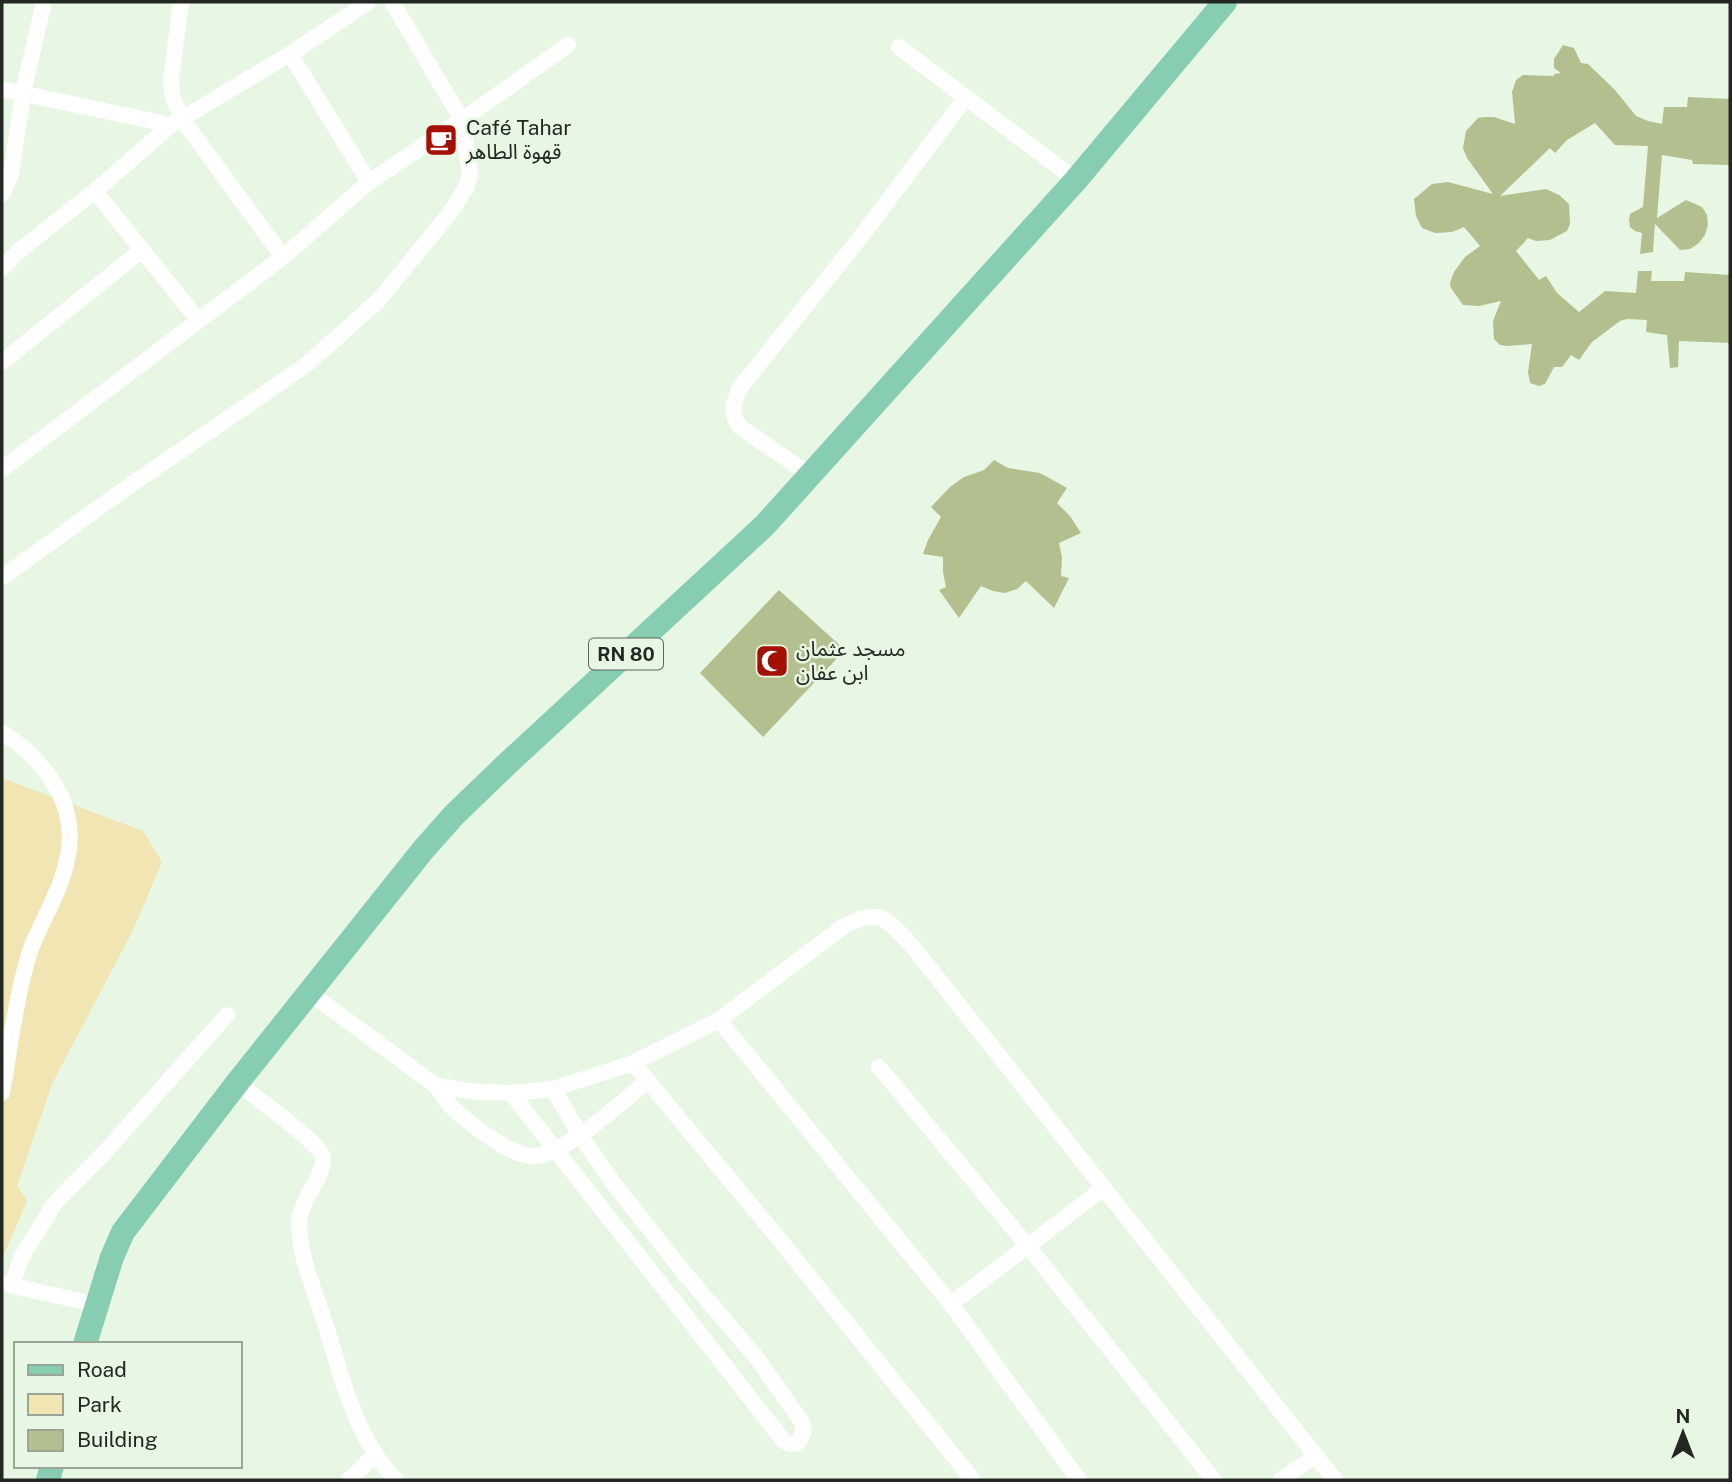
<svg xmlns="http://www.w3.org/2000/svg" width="1732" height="1482" font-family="'Public Sans','Noto Sans Arabic',sans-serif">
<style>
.green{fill:#f0e5b3}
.building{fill:#b3bf8e}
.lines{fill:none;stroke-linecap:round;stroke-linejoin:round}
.street{stroke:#fff;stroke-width:16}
.primary{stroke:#86cdb2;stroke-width:24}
.labels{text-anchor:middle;stroke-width:5;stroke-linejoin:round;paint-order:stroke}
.shield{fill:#e7f7e4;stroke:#5e675c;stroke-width:2}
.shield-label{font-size:19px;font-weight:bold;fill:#232922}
.poi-label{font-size:21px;fill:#232922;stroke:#e7f7e4;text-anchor:start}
</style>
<rect width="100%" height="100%" fill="#e7f7e4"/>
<path class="green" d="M 2,778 L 143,831 L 162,862 L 133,930 L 52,1084 L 17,1186 L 27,1201 L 2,1259 Z"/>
<path class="building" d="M 1563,45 L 1574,48 L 1581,63 L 1588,64 L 1615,90 L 1636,116 L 1648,121 L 1662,124 L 1664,107 L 1687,107 L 1688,97 L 1730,99 L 1730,165 L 1693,164 L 1692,160 L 1662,155 L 1657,218 L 1686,200 L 1702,207 L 1707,215 L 1708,225 L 1705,235 L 1699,243 L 1690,249 L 1680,250 L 1655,224 L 1653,252 L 1640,254 L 1642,233 L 1635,231 L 1630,227 L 1629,220 L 1630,214 L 1643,207 L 1648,146 L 1615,145 L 1595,123 L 1567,140 L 1555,153 L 1550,148 L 1500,196 L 1546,189 L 1559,195 L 1569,204 L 1570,224 L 1567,231 L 1550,240 L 1536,241 L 1528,238 L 1516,251 L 1539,280 L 1546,276 L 1557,293 L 1579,312 L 1605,291 L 1636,293 L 1638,271 L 1652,271 L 1651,281 L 1684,281 L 1685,272 L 1730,275 L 1730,343 L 1679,341 L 1678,367 L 1670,368 L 1667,335 L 1646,332 L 1647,320 L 1627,319 L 1620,321 L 1592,342 L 1579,360 L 1571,355 L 1562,367 L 1554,367 L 1545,384 L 1539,386 L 1530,383 L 1528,372 L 1532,344 L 1507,346 L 1500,345 L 1494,339 L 1493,321 L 1501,301 L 1479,306 L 1463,305 L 1451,288 L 1450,283 L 1454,272 L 1465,257 L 1480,246 L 1464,227 L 1452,232 L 1435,233 L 1422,228 L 1416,216 L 1414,199 L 1432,184 L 1448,182 L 1493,194 L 1467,158 L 1463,148 L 1466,131 L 1478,118 L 1484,117 L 1494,117 L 1515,124 L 1512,92 L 1516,80 L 1523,75 L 1554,76 L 1554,74 L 1561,73 L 1554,68 L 1554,59 Z
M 994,460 L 1008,468 L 1040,473 L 1067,488 L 1057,503 L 1070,516 L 1081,533 L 1059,543 L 1062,557 L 1061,576 L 1069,578 L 1054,608 L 1026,581 L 1017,589 L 1005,593 L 993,591 L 981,586 L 959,618 L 939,590 L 946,587 L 943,572 L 943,557 L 923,554 L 928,540 L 941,517 L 931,507 L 950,487 L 964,477 L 984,470 Z
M 779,590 L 845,650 L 763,737 L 700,673 Z"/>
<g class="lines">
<path class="street" d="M 181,2 L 171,80 L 172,95 L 182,119 L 283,257
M 899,47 L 1076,180
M 290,54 L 369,182
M 2,89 L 171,125
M 95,191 L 199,321
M 2,194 L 11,174 L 23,93 L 44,2
M 2,268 L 20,250 L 95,191 L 171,125 L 290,54 L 368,2
M 2,362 L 142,250
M 2,469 L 283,257 L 369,182 L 462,120 L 568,45
M 810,475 L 740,427 C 730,413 733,405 739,389 L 856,243 L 966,97
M 4,576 L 122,491 L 306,365 L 378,301 L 450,213 L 467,186 L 470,174 L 462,120 L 392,2
M 2,733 C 33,750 65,788 69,825 C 71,842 68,861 62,878 C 54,903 39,926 30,951 C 16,997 10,1046 2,1093
M 310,993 L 435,1085 L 468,1091 L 511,1093 L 553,1089 L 633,1063 L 719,1020 L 844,926 C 882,906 887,920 913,947 L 1335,1480
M 719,1020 L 951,1304 L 1079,1480
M 633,1063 L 779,1239 L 973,1480
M 879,1067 L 1027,1245 L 1214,1480
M 237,1083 C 255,1097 315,1139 322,1155 C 329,1171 298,1201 299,1224 C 299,1253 312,1284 321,1311 C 337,1358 348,1413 376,1455 C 381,1464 389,1472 396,1480
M 435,1085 C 441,1093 447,1103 455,1110 C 470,1124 514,1158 535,1156 C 568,1153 621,1102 648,1081
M 511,1093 L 783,1440 L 790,1444 L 798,1443 L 804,1431 L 802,1422 L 756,1357 L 686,1275 L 614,1184 L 580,1135 L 553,1089
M 5,1284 L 98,1305
M 12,1285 L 21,1258 L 54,1204 L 106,1151 L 227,1015
M 951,1304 L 1104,1188
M 349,1480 L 375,1455
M 1281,1480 L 1315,1456"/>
<path class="primary" d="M 85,1344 L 112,1257 L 123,1232 L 237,1083 L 423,850 L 454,815 L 507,764 L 765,525 L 1076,180 L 1225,2
M 48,1480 L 52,1466"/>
</g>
<defs>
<symbol id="cafe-square" viewBox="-11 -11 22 22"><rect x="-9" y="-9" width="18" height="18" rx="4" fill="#a41006" stroke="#e7f7e4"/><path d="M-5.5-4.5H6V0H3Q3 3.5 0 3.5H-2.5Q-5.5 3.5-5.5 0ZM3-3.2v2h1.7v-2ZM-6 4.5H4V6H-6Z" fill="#fff"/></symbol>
<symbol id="mosque-square" viewBox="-11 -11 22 22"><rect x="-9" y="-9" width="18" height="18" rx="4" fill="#a41006" stroke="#e7f7e4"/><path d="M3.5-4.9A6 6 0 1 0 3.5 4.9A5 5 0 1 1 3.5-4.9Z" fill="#fff"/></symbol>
</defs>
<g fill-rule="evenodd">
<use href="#cafe-square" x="422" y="121" width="38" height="38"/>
<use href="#mosque-square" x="753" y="642" width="38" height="38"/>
</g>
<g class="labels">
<rect class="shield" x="589" y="638.5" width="74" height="31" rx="5"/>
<g class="shield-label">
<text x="626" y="661">RN 80</text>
</g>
<g class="poi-label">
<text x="466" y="135">Café Tahar<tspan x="466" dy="24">قهوة الطاهر</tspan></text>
<text x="796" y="656">مسجد عثمان<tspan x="796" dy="24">ابن عفان</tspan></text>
</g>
</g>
<rect width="1732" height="1482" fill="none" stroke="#232922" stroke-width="7"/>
<rect x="14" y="1342" width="228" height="126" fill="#e7f7e4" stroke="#99a596" stroke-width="2"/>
<rect x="28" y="1365" width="35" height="10" fill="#86cdb2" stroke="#99a596" stroke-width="2"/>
<text x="77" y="1377" font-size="21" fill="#232922">Road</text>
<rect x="28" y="1394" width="35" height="21" fill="#f0e5b3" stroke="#99a596" stroke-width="2"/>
<text x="77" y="1412" font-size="21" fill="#232922">Park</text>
<rect x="28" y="1430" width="35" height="21" fill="#b3bf8e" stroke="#99a596" stroke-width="2"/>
<text x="77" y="1447" font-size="21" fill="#232922">Building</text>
<g transform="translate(1683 1433)" stroke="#e7f7e4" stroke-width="5" paint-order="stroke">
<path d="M0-5L12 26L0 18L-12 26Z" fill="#232922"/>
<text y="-10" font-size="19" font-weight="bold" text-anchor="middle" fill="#232922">N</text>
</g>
</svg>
